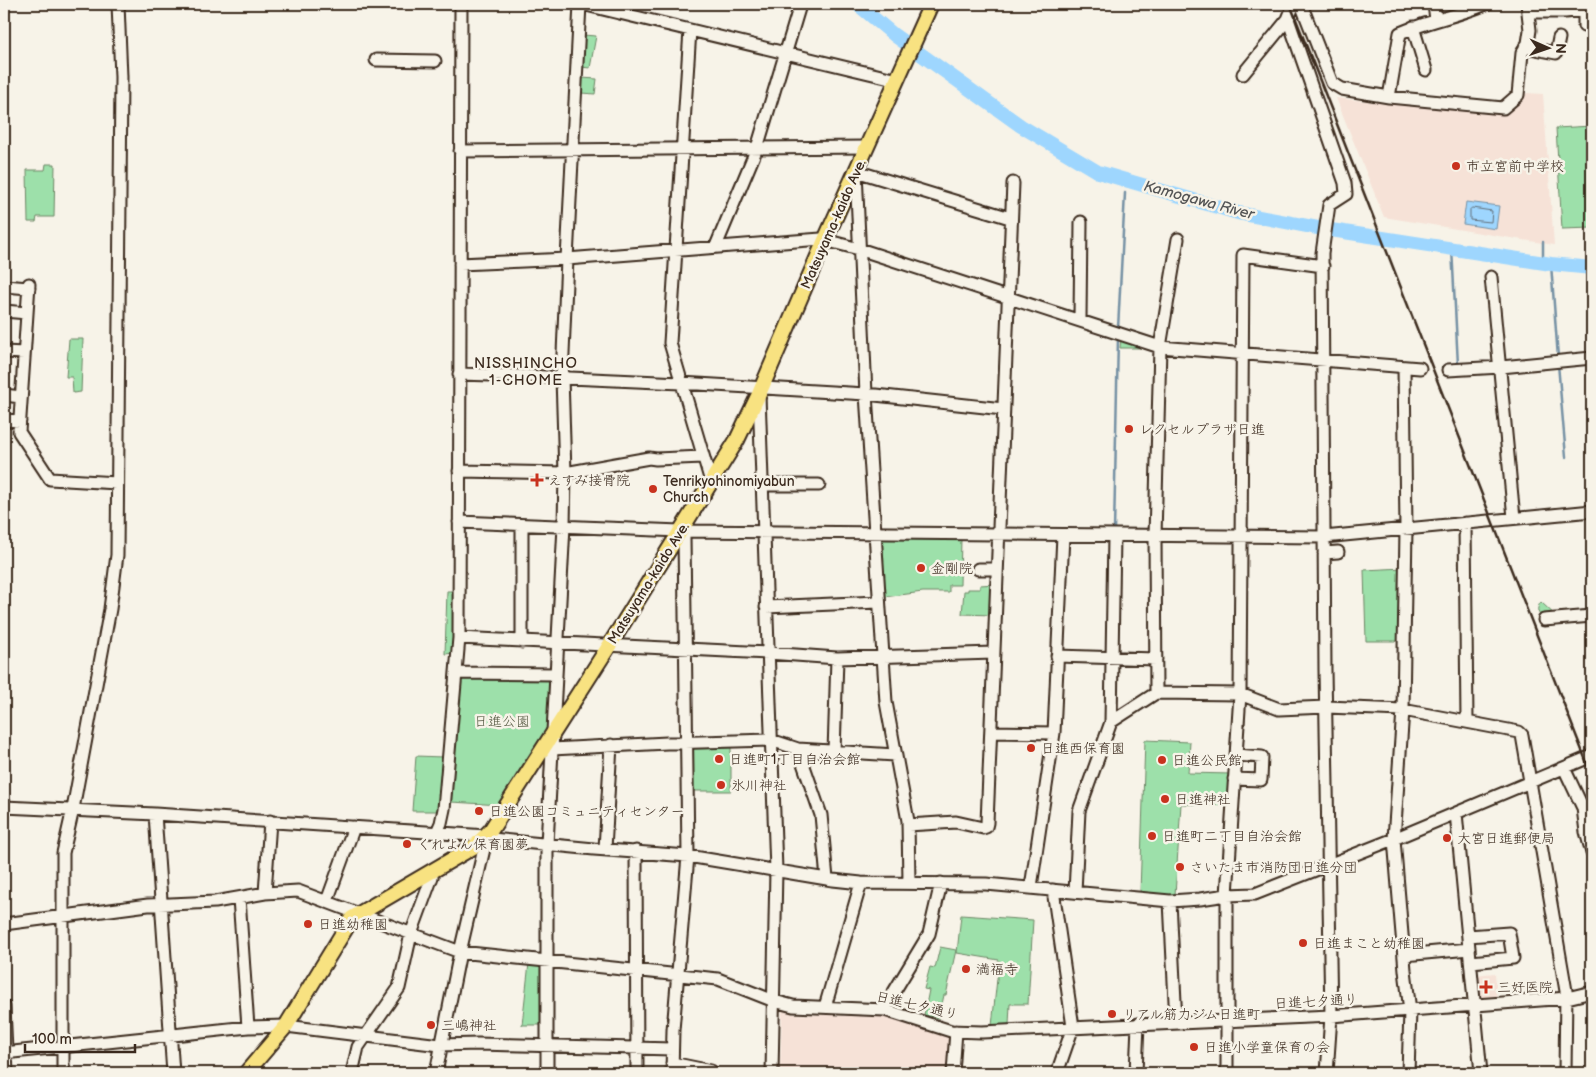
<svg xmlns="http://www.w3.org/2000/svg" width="1596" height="1077" font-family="'Balsamiq Sans','Klee One',sans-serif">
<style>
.built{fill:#f6e2d7}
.green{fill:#9de0aa;stroke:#6c8564}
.water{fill:#9ed6fe;stroke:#7691a4}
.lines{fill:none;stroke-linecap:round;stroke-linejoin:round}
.shore{stroke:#636f78;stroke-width:1}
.stream{stroke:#7691a4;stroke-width:2.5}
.river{stroke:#9ed6fe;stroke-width:14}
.minor-casing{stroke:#3b2a1e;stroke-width:15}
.major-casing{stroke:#3b2a1e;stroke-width:18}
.minor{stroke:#f7f3e8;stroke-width:11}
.major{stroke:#f8e281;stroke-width:14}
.rail{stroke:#3b2a1e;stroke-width:2.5}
.poi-dot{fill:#c8321e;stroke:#f7f3e8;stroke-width:2}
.labels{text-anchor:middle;stroke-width:5;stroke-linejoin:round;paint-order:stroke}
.poi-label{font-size:14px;fill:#3b2a1e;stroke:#f7f3e8;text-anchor:start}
.street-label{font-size:14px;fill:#3b2a1e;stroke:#f7f3e8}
.park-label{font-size:14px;fill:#545841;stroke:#f7f3e8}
.water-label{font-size:15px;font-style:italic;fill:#545556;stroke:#f7f3e8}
.neighbourhood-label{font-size:15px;letter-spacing:1px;fill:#3b2a1e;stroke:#f7f3e8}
</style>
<rect width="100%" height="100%" fill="#f7f3e8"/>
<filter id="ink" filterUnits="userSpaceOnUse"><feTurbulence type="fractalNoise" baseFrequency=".02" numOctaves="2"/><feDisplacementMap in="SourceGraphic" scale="10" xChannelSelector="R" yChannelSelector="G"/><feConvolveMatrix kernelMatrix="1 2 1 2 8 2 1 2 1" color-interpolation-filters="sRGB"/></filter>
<g filter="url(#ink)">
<path class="built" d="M 1527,93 L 1543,94 L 1554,245 L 1384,217 L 1336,98 L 1505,115 Z
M 1495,973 L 1497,999 L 1477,1001 L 1474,975 Z
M 782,1010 L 794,1014 L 888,1017 L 953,1037 L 950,1073 L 780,1073 Z"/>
<path class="green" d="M 583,35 L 596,36 L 590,68 L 581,67 Z
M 581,78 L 597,79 L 595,94 L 581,93 Z
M 1592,126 L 1592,228 L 1562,229 L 1556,128 Z
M 46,164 L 55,164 L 54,217 L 37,217 L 36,222 L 28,222 L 27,170 L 45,170 Z
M 1121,336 L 1153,348 L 1120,348 Z
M 69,339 L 83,339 L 81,392 L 73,393 L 72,377 L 66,377 Z
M 882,538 L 961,538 L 960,585 L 949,585 L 949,592 L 923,592 L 884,597 Z
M 1404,568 L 1403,641 L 1366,641 L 1364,570 Z
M 995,584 L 993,615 L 962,614 L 964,591 L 968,591 L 968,589 L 980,589 L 980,585 Z
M 447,591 L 457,591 L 455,653 L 445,654 Z
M 1541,602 L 1558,618 L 1544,620 C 1538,613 1535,610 1541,602 Z
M 548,677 L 550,682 L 549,732 L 501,805 L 451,802 L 461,678 Z
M 1145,740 L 1190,742 L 1188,773 L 1231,774 L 1230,806 L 1181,804 L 1175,895 L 1140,893 Z
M 731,742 L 731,791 L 689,791 L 688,743 Z
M 416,756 L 443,757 L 439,808 L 437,811 L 412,811 Z
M 961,915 L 1033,920 L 1028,1004 L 1010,1004 L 1009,1025 L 992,1026 L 999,960 L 957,953 Z
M 940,947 L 956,950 L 946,995 L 944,995 L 939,1018 L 924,1015 L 929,990 L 924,989 L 930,967 L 935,968 Z
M 529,963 L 545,964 L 544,1025 L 522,1025 Z"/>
<path class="water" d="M 1466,202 L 1499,206 L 1496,229 L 1463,224 Z"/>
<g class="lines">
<path class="shore" d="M 1472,208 L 1492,211 L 1491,222 L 1470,220 L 1470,210 Z"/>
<path class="stream" d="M 1452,248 L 1458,365
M 1543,262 L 1543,242
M 1551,264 L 1558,358
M 1118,329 L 1125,193
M 1558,364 L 1566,457
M 1114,532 L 1118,337"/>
<path class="river" d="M 857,4 L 894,35 L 1021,126 L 1098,172 L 1238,213 L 1318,228 L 1551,264 L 1592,268"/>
<defs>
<path id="minor" d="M 582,4 L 898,80
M 1294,4 L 1288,19 L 1345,183 L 1346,194 L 1329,205 L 1322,253 L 1325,670 L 1331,1016 L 1327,1073
M 1301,4 L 1332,83 L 1342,89 L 1389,97 L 1503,108 L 1518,95 L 1522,53 L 1528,43 L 1530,30 L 1527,4
M 1434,4 L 1436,20
M 1529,12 L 1565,12 L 1592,9
M 1584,26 L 1584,10
M 1413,27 L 1426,70
M 690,30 L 670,343 L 711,482
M 1525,47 L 1556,53 L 1559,38
M 376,60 L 435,61
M 1243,74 L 1288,19
M 1389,97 L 1400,33 C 1428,21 1458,16 1486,4
M 460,151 L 867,147
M 716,246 L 757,148 L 800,5
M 460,264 L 567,259 L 821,239 L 859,249 L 1160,347 L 1420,368
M 1491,277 L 1514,518
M 29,284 L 19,432 L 50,479 L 117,483
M 4,286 L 29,288
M 4,311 L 27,313
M 1080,319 L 1081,222
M 4,352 L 24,353
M 1404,367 L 1406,529 L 1403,710 L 1394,839 L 1405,970 L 1410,1011 L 1408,1073
M 1448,370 L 1501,367 L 1592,358
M 459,374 L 522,376
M 525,376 L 681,383 L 866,394 L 1003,409
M 4,395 L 21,397
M 759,395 L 776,870 L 772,1073
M 4,420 L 20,421
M 459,471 L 565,473 L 649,458 L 656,459 L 703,457
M 762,485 L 819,485
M 459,522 L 680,531 L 1324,537 L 1592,511
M 1465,523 L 1467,722
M 1324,553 L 1338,552
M 978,569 L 997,569
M 766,607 L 878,602
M 1544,620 L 1592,616
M 459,638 L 768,653 L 837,658 L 993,653
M 522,642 L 522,525
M 1057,656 L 1156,659
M 456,673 L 556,674
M 1156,693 L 1155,536 L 1160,347 L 1178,239
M 1111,722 L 1156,693 L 1240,694 L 1279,709 L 1326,707 L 1403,710 L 1519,732 L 1522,735 L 1566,991 L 1565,1073
M 991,732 L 1054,733
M 552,749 L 667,743 L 771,740 L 798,749 L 895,755
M 798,749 L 821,815 L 827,879
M 834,752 L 837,658
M 1564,768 L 1583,808 L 1586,832 L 1592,853
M 1234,779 L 1261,780 L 1262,757 L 1236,755
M 4,807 L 155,814 L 487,836 L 492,839 L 594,849 L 688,856 L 833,880 L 861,883 L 986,884 L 1170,901 L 1200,899 L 1227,895 L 1255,894 L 1394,839 L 1592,756
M 1456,813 L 1481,1073
M 155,814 L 173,1073
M 908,825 L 956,822 L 983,828 L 986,827 L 987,823 L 1013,183
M 437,832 L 441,823 L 444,809 L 459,638 L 461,4
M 605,849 L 611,745
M 636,851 L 637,1073
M 909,883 L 908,821 L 886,702 L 866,394 L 856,171 L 1010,218
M 1031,887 L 1054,733 L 1063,535
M 1053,890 L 1073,1027 L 1057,1073
M 1075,892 L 1079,811 L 1111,722 L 1114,536
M 265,893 L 270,821
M 239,898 L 248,1027
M 327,901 L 354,827
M 1170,901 L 1176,1022
M 4,924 L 148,905 L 215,902 L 265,893 L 298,891 L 460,952 L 718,979 L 774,1001 L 793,1006 L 885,1010 L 951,1031 L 982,1032 L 1331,1016 L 1567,998 L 1592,992
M 1468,936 L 1509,933 L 1513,958 L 1471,962
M 1404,955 L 1469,949
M 4,1006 L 7,1073
M 825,1007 L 861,883
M 885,1010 L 886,1005 L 929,934 L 941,883
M 4,1053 L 248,1027 L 286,1026 L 440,1045 L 478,1044 L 672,1049
M 672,1063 L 711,1071
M 63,1073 L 63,853 L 73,809 L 110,609 L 117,555 L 121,77 L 118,4
M 352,1073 L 358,1047 L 399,988 L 411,934 L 432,877 L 432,871
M 436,1073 L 460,952 L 487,836
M 547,1073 L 547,844 L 564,526 L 565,473 L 562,377 L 567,259 L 580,4
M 672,1073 L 673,1030 L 688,856 L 684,536 L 680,531
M 953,1073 L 956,1031
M 1136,1073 L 1138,1024
M 1227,1073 L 1227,895 L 1240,694 L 1243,255 L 1323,266"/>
<path id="major" d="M 246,1073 L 286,1026 L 352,918 L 475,846 L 491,830 L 609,646 L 737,440 L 759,394 L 825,240 L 931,4"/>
</defs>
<use href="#minor" class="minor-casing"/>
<use href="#major" class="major-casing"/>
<use href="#minor" class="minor"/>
<use href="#major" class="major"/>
<path class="rail" d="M 1290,4 L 1592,776"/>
</g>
</g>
<g class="poi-dot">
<circle cx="1456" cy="166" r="5"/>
<circle cx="1129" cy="429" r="5"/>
<path d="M534.5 472.5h5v5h5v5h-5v5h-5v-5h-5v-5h5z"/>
<circle cx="653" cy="489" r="5"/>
<circle cx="921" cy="568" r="5"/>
<circle cx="1031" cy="748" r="5"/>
<circle cx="719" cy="759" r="5"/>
<circle cx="1162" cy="760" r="5"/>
<circle cx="721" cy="785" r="5"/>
<circle cx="1165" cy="799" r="5"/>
<circle cx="479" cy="811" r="5"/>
<circle cx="1152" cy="836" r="5"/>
<circle cx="1447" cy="838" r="5"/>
<circle cx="407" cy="844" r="5"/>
<circle cx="1180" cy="867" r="5"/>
<circle cx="308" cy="924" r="5"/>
<circle cx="1303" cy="943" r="5"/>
<circle cx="966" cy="969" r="5"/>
<path d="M1483.5 979.5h5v5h5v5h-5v5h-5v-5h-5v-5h5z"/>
<circle cx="1112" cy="1014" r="5"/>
<circle cx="431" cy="1025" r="5"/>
<circle cx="1194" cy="1047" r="5"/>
</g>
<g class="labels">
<g class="poi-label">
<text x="1466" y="171">市立宮前中学校</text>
<text x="1139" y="434">レクセルプラザ日進</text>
<text x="548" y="485">えすみ接骨院</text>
<text x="663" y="486">Tenrikyohinomiyabun<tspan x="663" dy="16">Church</tspan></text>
<text x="931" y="573">金剛院</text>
<text x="1041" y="753">日進西保育園</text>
<text x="729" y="764">日進町1丁目自治会館</text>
<text x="1172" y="765">日進公民館</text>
<text x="731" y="790">氷川神社</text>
<text x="1175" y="804">日進神社</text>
<text x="489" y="816">日進公園コミュニティセンター</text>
<text x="1162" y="841">日進町二丁目自治会館</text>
<text x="1457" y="843">大宮日進郵便局</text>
<text x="417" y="849">くれよん保育園夢</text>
<text x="1190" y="872">さいたま市消防団日進分団</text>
<text x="318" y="929">日進幼稚園</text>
<text x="1313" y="948">日進まこと幼稚園</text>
<text x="976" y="974">満福寺</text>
<text x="1497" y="992">三好医院</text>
<text x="1122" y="1019">リアル筋力ジム日進町</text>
<text x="441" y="1030">三嶋神社</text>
<text x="1204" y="1052">日進小学童保育の会</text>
</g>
<g class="street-label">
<text transform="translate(833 224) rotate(-66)" y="5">Matsuyama-kaido Ave.</text>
<text transform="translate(648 583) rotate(-58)" y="5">Matsuyama-kaido Ave.</text>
<text transform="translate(1316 1001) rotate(-3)" y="5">日進七夕通り</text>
<text transform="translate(917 1005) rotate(13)" y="5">日進七夕通り</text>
</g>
<g class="park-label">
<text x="502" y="726">日進公園</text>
</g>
<g class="water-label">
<text transform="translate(1199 200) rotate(15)" y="5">Kamogawa River</text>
</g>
<g class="neighbourhood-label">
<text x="526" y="368">NISSHINCHO<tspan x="526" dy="17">1-CHOME</tspan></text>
</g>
</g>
<rect width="1596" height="1077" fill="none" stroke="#f7f3e8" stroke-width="20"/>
<rect x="10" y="10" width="1576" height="1057" fill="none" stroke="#3b2a1e" stroke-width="2" filter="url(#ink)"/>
<g transform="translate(1548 48) rotate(92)" stroke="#f7f3e8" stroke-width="4" paint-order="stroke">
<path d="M0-4L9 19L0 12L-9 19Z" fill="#3b2a1e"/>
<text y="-8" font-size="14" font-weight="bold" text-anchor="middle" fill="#3b2a1e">N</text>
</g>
<path d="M25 1044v8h110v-8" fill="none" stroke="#3b2a1e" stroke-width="2.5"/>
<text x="32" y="1044" font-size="15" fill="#3b2a1e" stroke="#f7f3e8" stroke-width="4" paint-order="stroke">100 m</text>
</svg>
